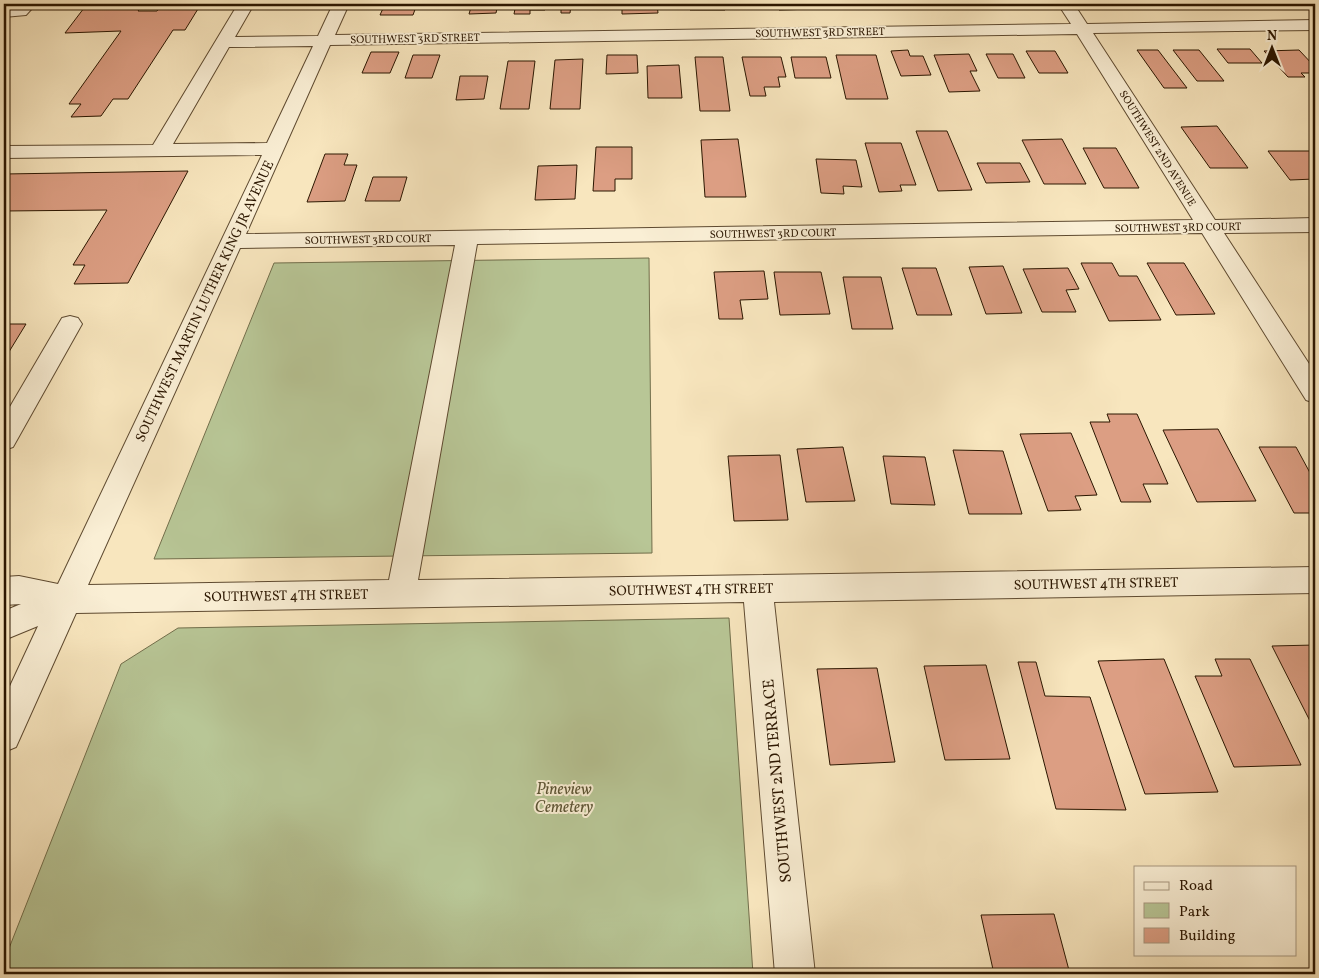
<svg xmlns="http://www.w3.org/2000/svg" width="1319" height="978" font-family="Vollkorn,serif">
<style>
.green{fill:#b8c696;stroke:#726e4b}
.building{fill:#dc9e83;stroke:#2b1600}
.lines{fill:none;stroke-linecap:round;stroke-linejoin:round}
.minor-casing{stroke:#5e4a30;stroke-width:2}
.minor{fill:#faefd5;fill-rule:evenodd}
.labels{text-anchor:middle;stroke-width:4;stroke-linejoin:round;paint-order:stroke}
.far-street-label{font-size:11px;fill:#2b1600;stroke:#faefd5}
.street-label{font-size:14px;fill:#2b1600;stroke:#faefd5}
.near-street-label{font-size:16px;fill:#2b1600;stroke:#faefd5}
.near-park-label{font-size:16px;font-style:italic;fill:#5c5434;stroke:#faefd5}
</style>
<rect width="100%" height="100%" fill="#f8e6be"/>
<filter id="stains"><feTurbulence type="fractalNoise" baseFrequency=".004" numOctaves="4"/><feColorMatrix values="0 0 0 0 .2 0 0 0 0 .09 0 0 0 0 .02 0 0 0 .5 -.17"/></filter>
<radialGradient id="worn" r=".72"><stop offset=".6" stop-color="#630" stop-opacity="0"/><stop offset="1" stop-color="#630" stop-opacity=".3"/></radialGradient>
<path class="green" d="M 649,258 L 652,553 L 154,559 L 274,263 Z
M 729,618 L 753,974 L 4,974 L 4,961 L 121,664 L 178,628 Z"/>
<path class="building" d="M 162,4 L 201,4 L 185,30 L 173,30 L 128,99 L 113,99 L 101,116 L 71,117 L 81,104 L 69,104 L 121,31 L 65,33 L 84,8 L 141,7 L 138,11 L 157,11 Z
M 385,4 L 417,4 L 413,15 L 380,15 Z
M 472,4 L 498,4 L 496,13 L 469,14 Z
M 516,4 L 546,4 L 545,10 L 530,10 L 530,14 L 514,14 Z
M 561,4 L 589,4 L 571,5 L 570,13 L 561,13 Z
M 637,4 L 657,4 L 658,13 L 622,14 L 622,6 L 637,6 Z
M 689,4 L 724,4 L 725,10 L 690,10 Z
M 778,4 L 815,4 L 816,9 L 779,10 Z
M 914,4 L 941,4 L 943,6 L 915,7 Z
M 1127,4 L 1162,4 L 1164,6 L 1129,6 Z
M 1217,49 L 1250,49 L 1262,63 L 1228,63 Z
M 908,50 L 910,56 L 923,56 L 931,75 L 901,76 L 891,51 Z
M 1137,50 L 1158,50 L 1187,88 L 1164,88 Z
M 1173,50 L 1199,50 L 1224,81 L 1197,81 Z
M 1299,50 L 1315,67 L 1315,73 L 1301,73 L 1305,77 L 1288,77 L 1264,51 Z
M 1026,51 L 1055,51 L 1068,73 L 1039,73 Z
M 371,52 L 399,52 L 390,73 L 362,73 Z
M 969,54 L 977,71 L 970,71 L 980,91 L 949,92 L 934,55 Z
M 986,54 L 1013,54 L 1025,78 L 998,78 Z
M 413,55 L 440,55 L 432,78 L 405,78 Z
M 607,55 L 637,55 L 638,73 L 606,74 Z
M 836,55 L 876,55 L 888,99 L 846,99 Z
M 695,57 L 723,57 L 730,111 L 700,111 Z
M 742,57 L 781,57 L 786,77 L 778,77 L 780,87 L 764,87 L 766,96 L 750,96 Z
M 791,57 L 826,57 L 831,78 L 795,78 Z
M 583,59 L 580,109 L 550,109 L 555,60 Z
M 508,61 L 535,61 L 529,109 L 500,109 Z
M 679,65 L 682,98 L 648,98 L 647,66 Z
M 460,76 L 488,76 L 484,99 L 456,100 Z
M 1217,126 L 1248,168 L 1210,168 L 1181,127 Z
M 916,131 L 947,131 L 972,190 L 938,191 Z
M 738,139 L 746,197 L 705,197 L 701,140 Z
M 1062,139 L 1086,184 L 1044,184 L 1022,140 Z
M 865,143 L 901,143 L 916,185 L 900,185 L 902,191 L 879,192 Z
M 596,147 L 632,147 L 632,179 L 615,179 L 615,191 L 593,191 Z
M 1083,148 L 1116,148 L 1139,188 L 1104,188 Z
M 1268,151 L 1315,151 L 1315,179 L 1290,180 Z
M 325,154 L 348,154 L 344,165 L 357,165 L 345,201 L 307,202 Z
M 816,159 L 856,160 L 862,187 L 843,186 L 844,194 L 821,193 Z
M 977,163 L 1020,163 L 1030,182 L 986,183 Z
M 577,165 L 575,199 L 535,200 L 538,166 Z
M 188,171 L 128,283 L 74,284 L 85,265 L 73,265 L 107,210 L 4,211 L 4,174 Z
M 373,177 L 407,177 L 400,201 L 365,201 Z
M 1081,263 L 1112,263 L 1119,276 L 1137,276 L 1161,320 L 1109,321 Z
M 1147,263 L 1184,263 L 1215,314 L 1176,315 Z
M 1003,266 L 1022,313 L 986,314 L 969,267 Z
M 902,268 L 936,268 L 952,315 L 917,315 Z
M 1068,268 L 1079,289 L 1066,290 L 1076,312 L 1042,312 L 1023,269 Z
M 764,271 L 768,299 L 740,300 L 743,319 L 719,319 L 714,272 Z
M 774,272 L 821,272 L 830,314 L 780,315 Z
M 843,277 L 881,277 L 893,329 L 852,329 Z
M 4,324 L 26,324 L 4,360 Z
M 1107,414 L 1137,414 L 1168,484 L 1143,484 L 1151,502 L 1121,502 L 1090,422 L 1110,422 Z
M 1218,429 L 1256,501 L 1197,502 L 1163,430 Z
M 1071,433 L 1097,495 L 1075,496 L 1081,510 L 1048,511 L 1020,434 Z
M 843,447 L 855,501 L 806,502 L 797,449 Z
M 1259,447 L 1296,447 L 1315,482 L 1315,513 L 1294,513 Z
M 953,450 L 1003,451 L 1022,514 L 969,514 Z
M 780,455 L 788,520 L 734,521 L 728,456 Z
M 883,456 L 925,457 L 935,505 L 891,504 Z
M 1315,645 L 1315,721 L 1310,721 L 1272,646 Z
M 1164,659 L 1218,792 L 1145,794 L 1098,661 Z
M 1215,659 L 1250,659 L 1301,765 L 1234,767 L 1195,676 L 1222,676 Z
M 1018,662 L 1036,662 L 1045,696 L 1090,697 L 1126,810 L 1056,809 Z
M 986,665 L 1010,759 L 945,760 L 924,666 Z
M 877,668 L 895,762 L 830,765 L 817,669 Z
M 1054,914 L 1070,974 L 994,974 L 981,915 Z"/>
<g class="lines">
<defs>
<path id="minor" d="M 19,4 L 36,4 L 26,15 L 4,17 L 4,7 L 16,7 Z
M 238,4 L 254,4 L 235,37 L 318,36 L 333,4 L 349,4 L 335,35 L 1071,24 L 1058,4 L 1074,4 L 1087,24 L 1315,20 L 1315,30 L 1093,33 L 1215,220 L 1315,218 L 1315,232 L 1224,233 L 1315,373 L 1315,403 L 1306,400 L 1202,233 L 477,244 L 418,580 L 1315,567 L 1315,593 L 774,602 L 815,974 L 775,974 L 744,602 L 76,613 L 16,747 L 4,752 L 4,699 L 38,626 L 4,640 L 4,611 L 21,604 L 4,605 L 4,577 L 19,576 L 58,584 L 262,155 L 4,158 L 4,146 L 153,145 ZM 1077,34 L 1193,220 L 246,234 L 330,45 ZM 313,46 L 267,143 L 173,144 L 229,47 ZM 455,245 L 389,580 L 88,585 L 240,248 Z
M 70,316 L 78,318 L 82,324 L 13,447 L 4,450 L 4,417 L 62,318 Z"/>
</defs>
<use href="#minor" class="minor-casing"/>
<use href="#minor" class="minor"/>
</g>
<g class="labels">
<g class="far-street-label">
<text transform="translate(820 32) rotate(-1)" y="4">SOUTHWEST 3RD STREET</text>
<text transform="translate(415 38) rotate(-1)" y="4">SOUTHWEST 3RD STREET</text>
<text transform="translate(1158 148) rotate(58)" y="4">SOUTHWEST 2ND AVENUE</text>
<text transform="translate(1178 227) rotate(-1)" y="4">SOUTHWEST 3RD COURT</text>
<text transform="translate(773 233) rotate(-1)" y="4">SOUTHWEST 3RD COURT</text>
<text transform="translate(368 239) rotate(-1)" y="4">SOUTHWEST 3RD COURT</text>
</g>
<g class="street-label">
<text transform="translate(204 301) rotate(-65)" y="5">SOUTHWEST MARTIN LUTHER KING JR AVENUE</text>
<text transform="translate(1096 583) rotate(-1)" y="5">SOUTHWEST 4TH STREET</text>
<text transform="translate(691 589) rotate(-1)" y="5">SOUTHWEST 4TH STREET</text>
<text transform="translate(286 595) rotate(-1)" y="5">SOUTHWEST 4TH STREET</text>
</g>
<g class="near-street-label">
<text transform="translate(776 781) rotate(-95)" y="6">SOUTHWEST 2ND TERRACE</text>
</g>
<g class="near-park-label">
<text x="564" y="794">Pineview<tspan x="564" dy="18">Cemetery</tspan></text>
</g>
</g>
<rect width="1319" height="978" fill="none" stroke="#f8e6be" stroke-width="20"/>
<rect x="5" y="5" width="1309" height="968" fill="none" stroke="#2b1600" stroke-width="2.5"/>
<rect x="10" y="10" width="1299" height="958" fill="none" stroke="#2b1600"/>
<rect x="1134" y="866" width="162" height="90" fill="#faefd5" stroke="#a79880"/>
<rect x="1144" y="882" width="25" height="8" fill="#faefd5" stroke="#a79880"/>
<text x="1179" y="890" font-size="15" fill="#2b1600">Road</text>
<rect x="1144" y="903" width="25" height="15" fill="#b8c696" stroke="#a79880"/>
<text x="1179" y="916" font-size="15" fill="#2b1600">Park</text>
<rect x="1144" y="928" width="25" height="15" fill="#dc9e83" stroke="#a79880"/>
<text x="1179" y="940" font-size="15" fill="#2b1600">Building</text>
<g transform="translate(1272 48)" stroke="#faefd5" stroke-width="4" paint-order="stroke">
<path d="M0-4L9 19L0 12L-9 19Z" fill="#2b1600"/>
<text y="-8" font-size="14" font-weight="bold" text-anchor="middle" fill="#2b1600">N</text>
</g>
<rect width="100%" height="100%" filter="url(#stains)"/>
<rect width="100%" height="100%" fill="url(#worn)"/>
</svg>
